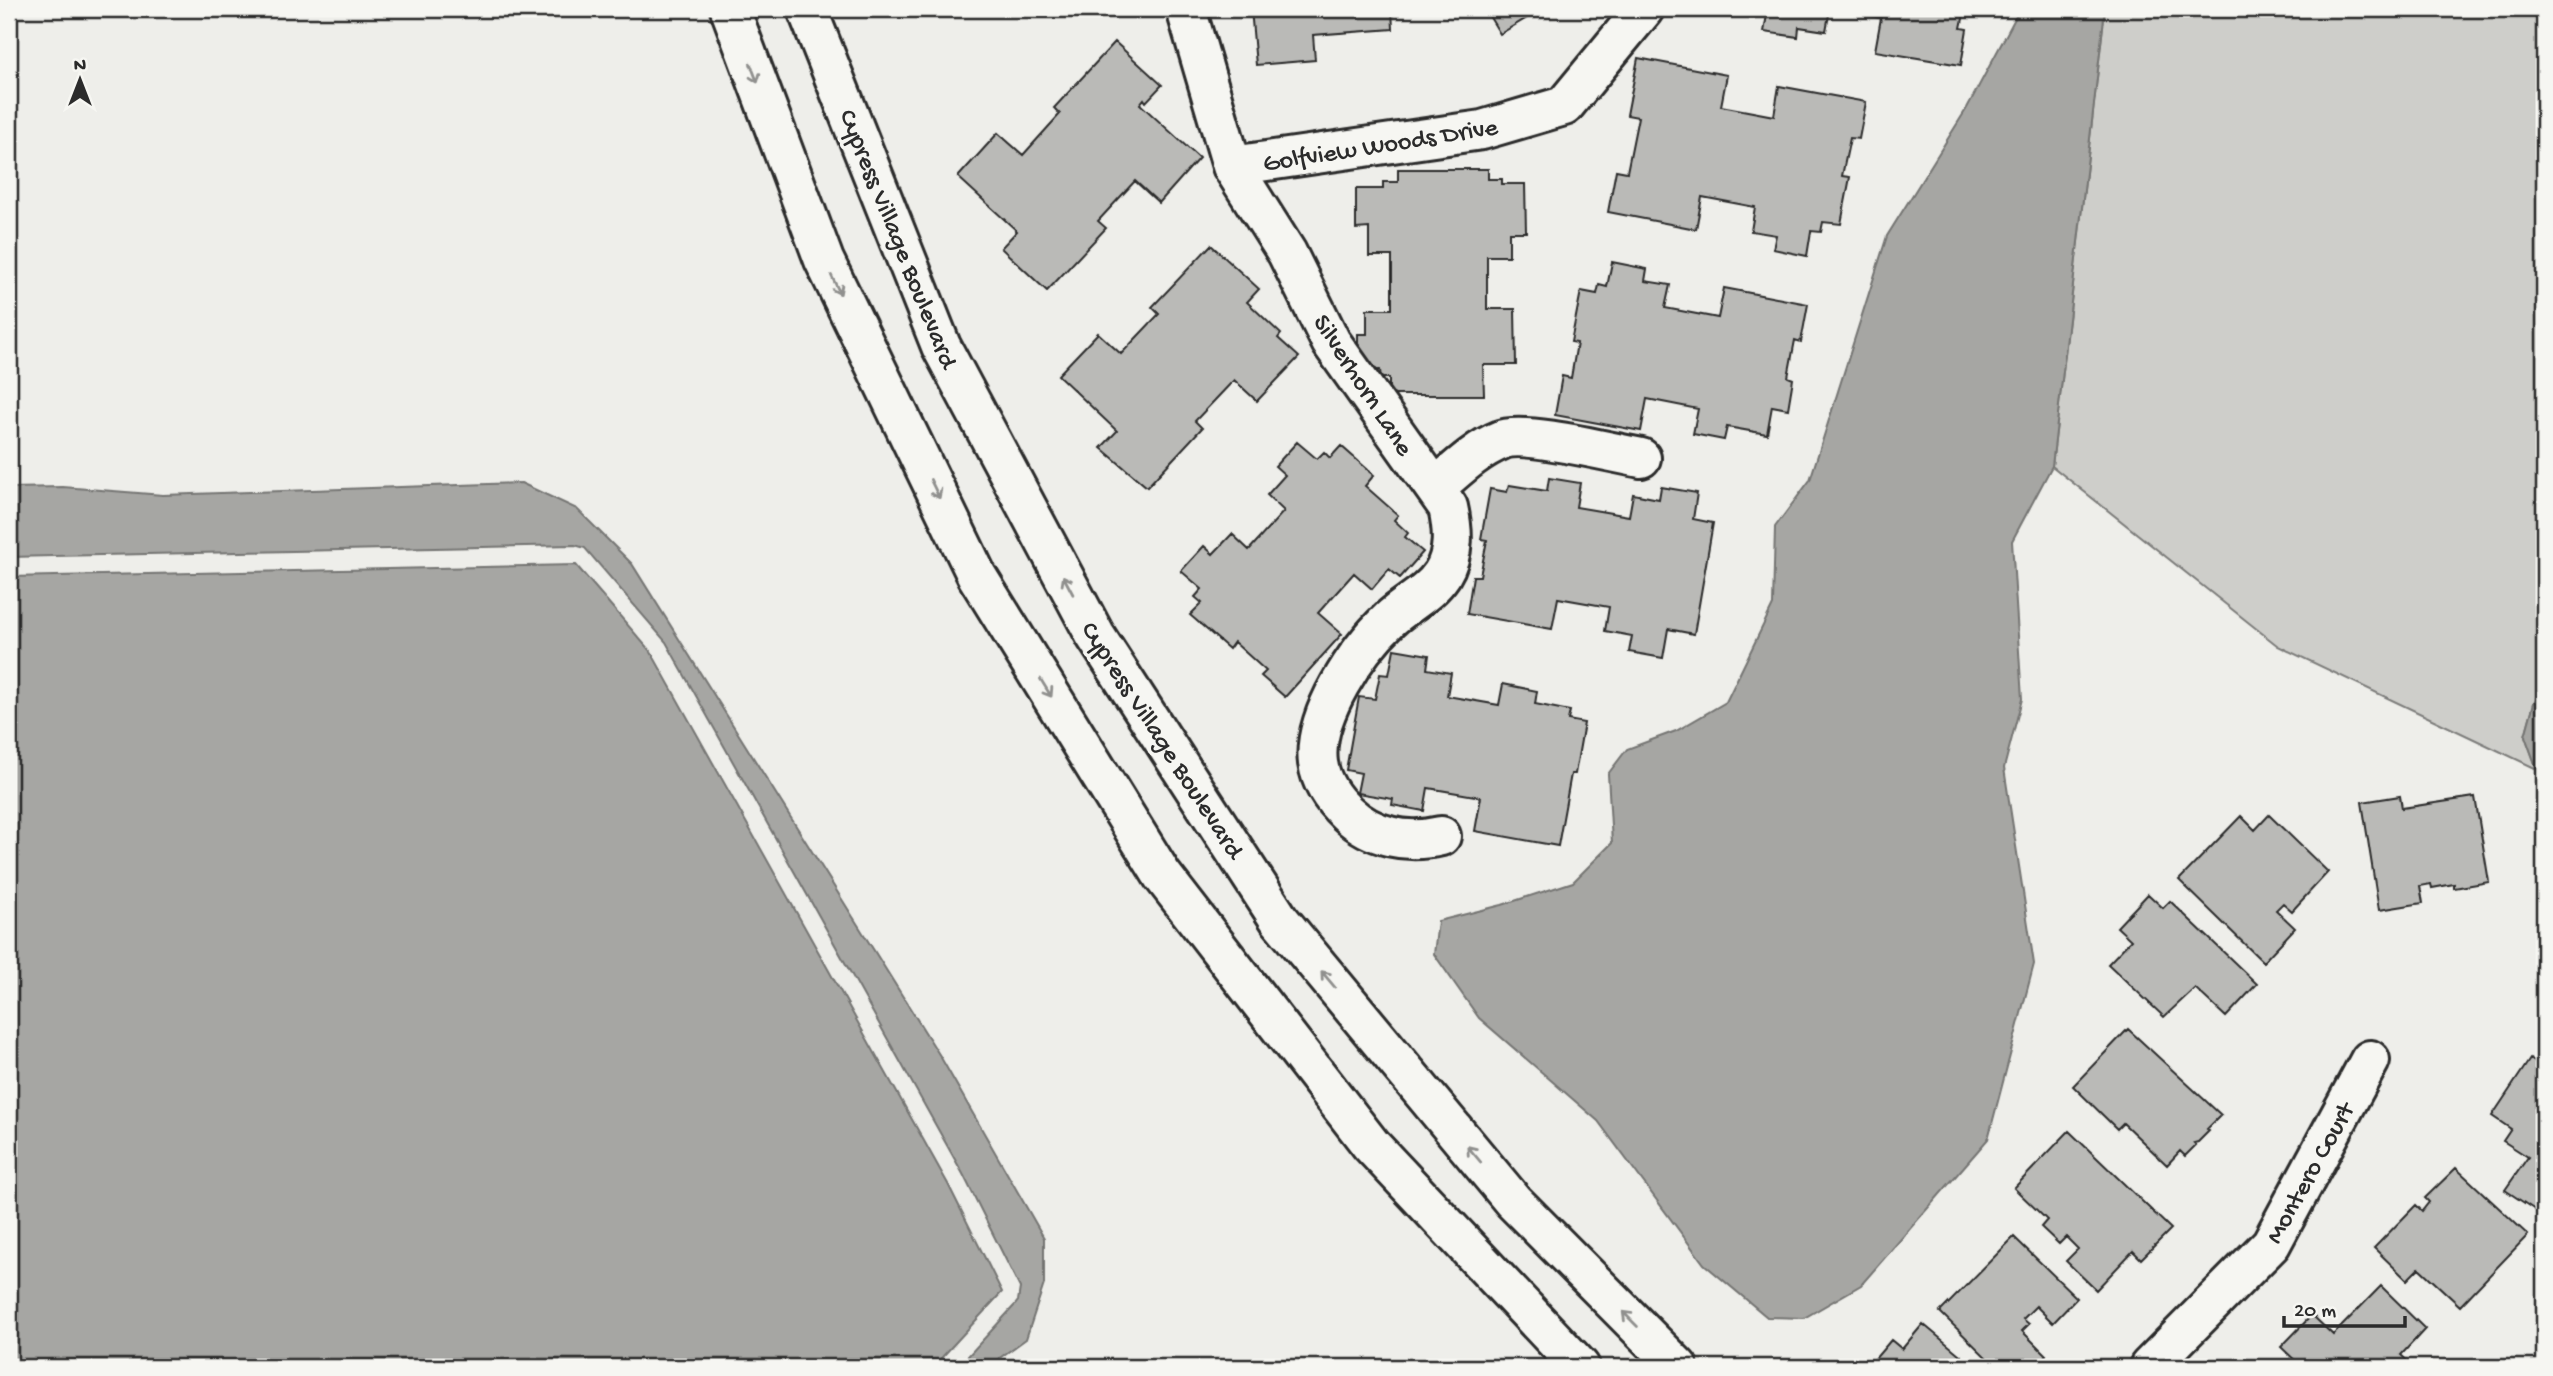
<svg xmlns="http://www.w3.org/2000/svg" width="2553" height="1376" font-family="'Gochi Hand',sans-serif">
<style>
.green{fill:#cececa;stroke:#7c7c7a;stroke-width:2}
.water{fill:#a6a6a3;stroke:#757573;stroke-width:2}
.building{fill:#babab7;stroke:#2b2b2b;stroke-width:2}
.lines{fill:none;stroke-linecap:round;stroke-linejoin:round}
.minor-casing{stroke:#2b2b2b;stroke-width:44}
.minor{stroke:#f6f6f2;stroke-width:38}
.oneway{stroke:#90908e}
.labels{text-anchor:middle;stroke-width:7;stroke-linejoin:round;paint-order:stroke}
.street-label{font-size:26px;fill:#2b2b2b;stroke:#f6f6f2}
</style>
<rect width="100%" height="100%" fill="#eeeeea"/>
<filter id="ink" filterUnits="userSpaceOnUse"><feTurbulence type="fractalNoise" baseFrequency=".0143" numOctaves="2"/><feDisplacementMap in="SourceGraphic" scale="14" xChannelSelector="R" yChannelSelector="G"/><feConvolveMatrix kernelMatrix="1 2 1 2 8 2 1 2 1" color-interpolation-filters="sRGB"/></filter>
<g filter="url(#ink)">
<path class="green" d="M 2105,9 L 2544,9 L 2544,684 L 2534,703 L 2525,736 L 2537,769 L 2278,646 L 2052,466 Z"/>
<path class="water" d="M 2020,9 L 2105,9 L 2052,466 L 2012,541 L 2022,699 L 2004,768 L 2034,964 L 1988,1139 L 1861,1285 L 1804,1318 L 1767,1317 L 1704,1264 L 1598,1121 L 1479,1018 L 1434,954 L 1438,921 L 1502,905 L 1573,882 L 1612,843 L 1608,774 L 1627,749 L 1676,731 L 1726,702 L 1773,605 L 1775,527 L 1810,480 L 1887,236 L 1967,108 Z
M 521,483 L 577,509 L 632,564 L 940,1056 L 1044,1238 L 1044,1284 L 1026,1339 L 987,1367 L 958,1367 L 1014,1306 L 1018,1301 L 1020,1288 L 963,1174 L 666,642 L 585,548 L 575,545 L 9,557 L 9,488 L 63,487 L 163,495 Z
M 576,565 L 651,652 L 948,1184 L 1002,1292 L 933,1367 L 9,1367 L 9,577 Z
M 2544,684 L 2544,824 L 2537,769 L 2525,736 L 2534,703 Z"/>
<path class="building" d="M 1251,9 L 1392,9 L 1393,29 L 1313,35 L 1315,60 L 1256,65 Z
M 1485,9 L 1542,9 L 1500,34 Z
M 1768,9 L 1965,9 L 1961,28 L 1967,29 L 1961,65 L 1875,51 L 1881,18 L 1830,9 L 1826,31 L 1799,27 L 1798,37 L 1764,32 Z
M 1115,42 L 1162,85 L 1146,102 L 1144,99 L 1140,104 L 1199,158 L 1159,203 L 1135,181 L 1098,221 L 1106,228 L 1047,291 L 1001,248 L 1017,231 L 958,177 L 998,133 L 1023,155 L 1060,114 L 1054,108 Z
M 1638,58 L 1727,75 L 1721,106 L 1774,116 L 1779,86 L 1866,102 L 1859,139 L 1850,138 L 1842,176 L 1850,177 L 1841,224 L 1823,222 L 1821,232 L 1811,231 L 1807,256 L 1773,249 L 1776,235 L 1751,231 L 1755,207 L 1702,197 L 1696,229 L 1608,212 L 1616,170 L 1627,172 L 1638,117 L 1627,115 Z
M 1398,169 L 1488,169 L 1488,179 L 1502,179 L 1502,184 L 1525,184 L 1526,232 L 1509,232 L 1509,256 L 1487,256 L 1487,309 L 1515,309 L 1516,365 L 1483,365 L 1484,395 L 1389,395 L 1389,378 L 1381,378 L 1380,370 L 1358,370 L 1358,334 L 1367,334 L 1367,309 L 1392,309 L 1392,256 L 1369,256 L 1369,228 L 1356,229 L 1356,189 L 1383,189 L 1383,182 L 1398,182 Z
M 1211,245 L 1259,289 L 1247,302 L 1281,334 L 1278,338 L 1299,357 L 1257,401 L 1234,380 L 1195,421 L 1202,428 L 1147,487 L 1101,448 L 1117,431 L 1058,375 L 1098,333 L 1121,354 L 1159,314 L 1152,307 Z
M 1612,262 L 1647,269 L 1645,281 L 1670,285 L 1665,308 L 1718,318 L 1724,288 L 1808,304 L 1801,342 L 1795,340 L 1788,377 L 1793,379 L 1788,409 L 1772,406 L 1767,434 L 1727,427 L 1724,440 L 1693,434 L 1698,409 L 1647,399 L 1641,431 L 1555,415 L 1562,376 L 1571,378 L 1577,343 L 1571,342 L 1581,291 L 1597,294 L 1599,285 L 1607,287 Z
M 1297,442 L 1317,459 L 1324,452 L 1330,458 L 1341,446 L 1374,475 L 1365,486 L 1398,515 L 1394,520 L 1408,533 L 1405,537 L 1423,552 L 1400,578 L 1389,569 L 1372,589 L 1354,573 L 1318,613 L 1342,634 L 1285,697 L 1261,676 L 1266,671 L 1234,642 L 1229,649 L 1190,615 L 1202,603 L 1195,597 L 1202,589 L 1181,571 L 1204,546 L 1213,554 L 1232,534 L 1249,550 L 1284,511 L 1267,495 L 1285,475 L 1275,466 Z
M 1549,478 L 1580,483 L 1576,507 L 1629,516 L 1633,494 L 1659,499 L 1661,487 L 1697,493 L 1693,519 L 1713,523 L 1694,634 L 1668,629 L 1663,658 L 1629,652 L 1632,636 L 1605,631 L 1609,607 L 1558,598 L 1552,629 L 1467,614 L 1473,576 L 1480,576 L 1487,540 L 1481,539 L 1490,489 L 1507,492 L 1509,485 L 1547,491 Z
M 1394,649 L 1429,655 L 1427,669 L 1451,673 L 1447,696 L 1499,705 L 1503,684 L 1537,691 L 1535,704 L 1570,711 L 1568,720 L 1584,723 L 1575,774 L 1571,774 L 1558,846 L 1475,831 L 1481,797 L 1428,788 L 1424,811 L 1392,805 L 1393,799 L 1357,793 L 1361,773 L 1346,770 L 1359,697 L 1375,699 L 1380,674 L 1389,675 Z
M 2400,796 L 2402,808 L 2475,797 L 2489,882 L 2454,888 L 2454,884 L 2432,888 L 2431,884 L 2420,886 L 2423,903 L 2379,910 L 2362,802 Z
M 2269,815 L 2328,872 L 2292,911 L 2283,903 L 2276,910 L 2295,928 L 2263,962 L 2179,880 L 2241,816 L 2255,830 Z
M 2148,894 L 2163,908 L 2170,901 L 2257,984 L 2226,1017 L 2195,988 L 2164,1017 L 2108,964 L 2131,940 L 2117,927 Z
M 2128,1029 L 2221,1115 L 2207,1129 L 2209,1131 L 2198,1142 L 2194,1143 L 2196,1145 L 2185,1156 L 2180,1151 L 2167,1165 L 2123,1123 L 2117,1129 L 2073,1086 Z
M 2530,1059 L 2544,1068 L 2544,1216 L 2505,1190 L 2528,1157 L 2503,1141 L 2511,1129 L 2492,1116 Z
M 2069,1131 L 2171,1229 L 2141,1259 L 2133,1251 L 2096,1290 L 2066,1261 L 2078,1249 L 2066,1237 L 2059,1244 L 2041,1227 L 2047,1220 L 2014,1188 Z
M 2456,1168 L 2528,1235 L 2460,1306 L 2419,1268 L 2407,1280 L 2374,1248 L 2416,1205 L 2422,1211 L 2429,1202 L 2425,1198 Z
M 2014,1237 L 2077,1298 L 2053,1323 L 2036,1306 L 2023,1319 L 2029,1324 L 2022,1331 L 2046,1355 L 2034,1367 L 1996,1367 L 1940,1312 Z
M 2381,1286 L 2425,1329 L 2401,1355 L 2414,1367 L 2302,1367 L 2281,1347 L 2312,1315 L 2333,1335 Z
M 1923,1324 L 1971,1364 L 1968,1367 L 1868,1367 L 1891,1340 L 1902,1349 Z"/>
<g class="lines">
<defs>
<path id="minor" d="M 730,9 L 824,260 L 977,576 L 1162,875 L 1371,1145 L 1580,1367
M 807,9 L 941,346 L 1095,635 L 1279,919 L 1513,1201 L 1678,1367
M 1186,9 L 1232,166 L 1482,130 L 1564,106 L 1644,9
M 1232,166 L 1287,253 L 1331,342 L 1448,507 C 1453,530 1455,553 1442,574 C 1428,595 1407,603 1390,619 C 1357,650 1312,716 1318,763 C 1321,783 1332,799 1347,813 C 1372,837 1407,844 1441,836
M 1435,488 C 1455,471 1476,450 1501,440 C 1523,430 1613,453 1641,458
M 2149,1367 L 2271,1244 L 2370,1060"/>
</defs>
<use href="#minor" class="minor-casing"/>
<use href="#minor" class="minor"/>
</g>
<defs><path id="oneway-shaft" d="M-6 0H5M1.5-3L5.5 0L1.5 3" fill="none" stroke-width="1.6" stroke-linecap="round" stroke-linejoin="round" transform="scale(1.75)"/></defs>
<g class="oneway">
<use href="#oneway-shaft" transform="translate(754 73) rotate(69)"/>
<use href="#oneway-shaft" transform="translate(836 285) rotate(64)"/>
<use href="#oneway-shaft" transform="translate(935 489) rotate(64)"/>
<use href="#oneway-shaft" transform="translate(1068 585) rotate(-118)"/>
<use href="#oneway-shaft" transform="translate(1046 688) rotate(58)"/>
<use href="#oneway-shaft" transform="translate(1328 979) rotate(-130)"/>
<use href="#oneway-shaft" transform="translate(1474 1154) rotate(-130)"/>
<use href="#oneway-shaft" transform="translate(1630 1319) rotate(-135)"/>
</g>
</g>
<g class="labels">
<g class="street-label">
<text transform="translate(1380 143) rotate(-9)" y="9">Golfview Woods Drive</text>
<text transform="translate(900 238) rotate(68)" y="9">Cypress Village Boulevard</text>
<text transform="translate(1365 384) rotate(57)" y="9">Silverhorn Lane</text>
<text transform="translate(1164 739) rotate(57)" y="9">Cypress Village Boulevard</text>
<text transform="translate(2308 1172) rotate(-61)" y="9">Montero Court</text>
</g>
</g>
<rect width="2553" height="1376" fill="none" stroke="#f6f6f2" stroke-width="35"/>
<rect x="18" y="18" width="2518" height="1341" fill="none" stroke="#2b2b2b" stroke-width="2.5" filter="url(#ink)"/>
<g transform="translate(80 80)" stroke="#f6f6f2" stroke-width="5" paint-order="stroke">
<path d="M0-5L12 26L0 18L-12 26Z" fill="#2b2b2b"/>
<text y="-10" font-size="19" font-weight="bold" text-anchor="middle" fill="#2b2b2b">N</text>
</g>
<path d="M2284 1316v10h121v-10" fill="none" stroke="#2b2b2b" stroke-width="3.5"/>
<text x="2294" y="1316" font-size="21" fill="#2b2b2b" stroke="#f6f6f2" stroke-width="5" paint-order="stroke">20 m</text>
</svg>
